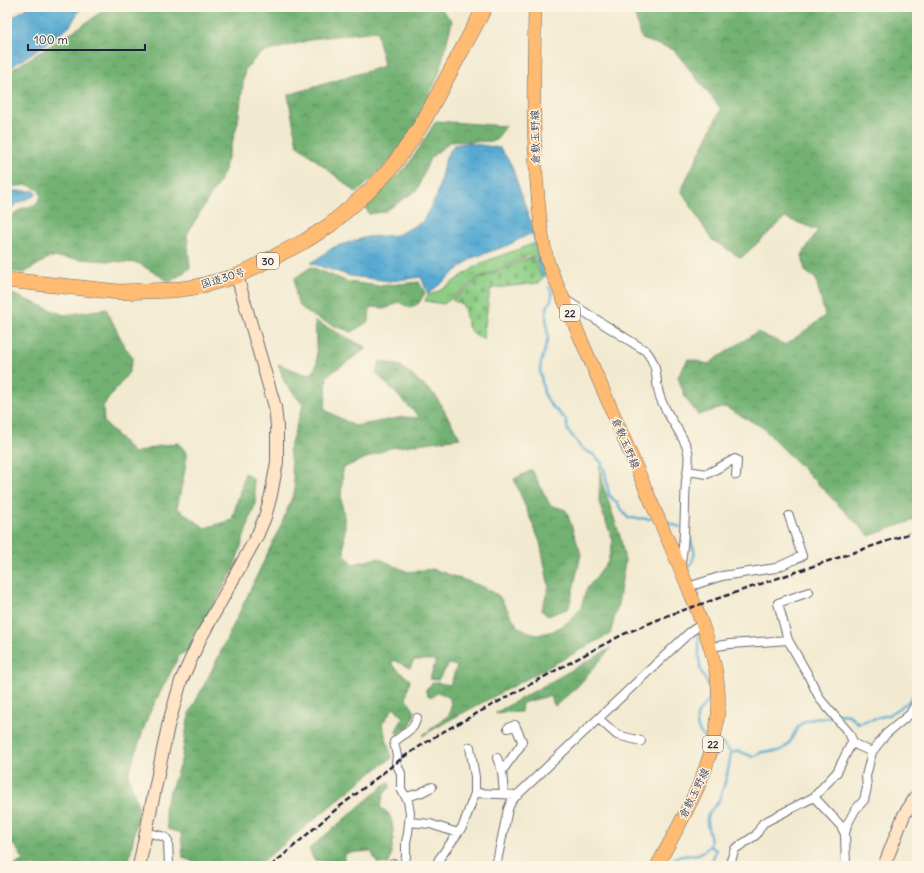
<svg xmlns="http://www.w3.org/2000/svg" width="924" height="873" font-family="Delius,'Klee One',sans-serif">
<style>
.grass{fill:url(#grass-tufts);stroke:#587860}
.forest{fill:url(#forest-crowns);stroke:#4a6a56}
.cemetery{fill:url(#cemetery-stones);stroke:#587860}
.water{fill:url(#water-ripples);stroke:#3c6686}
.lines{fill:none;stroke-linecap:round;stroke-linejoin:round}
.stream{stroke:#57aad2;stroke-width:2.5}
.street-casing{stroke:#6b686f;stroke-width:10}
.secondary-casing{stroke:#6b686f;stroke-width:14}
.primary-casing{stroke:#6b686f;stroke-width:14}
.highway-casing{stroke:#6b686f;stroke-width:16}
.street{stroke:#fff;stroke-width:8}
.secondary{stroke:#ffe4c6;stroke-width:12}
.primary{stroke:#ffbb71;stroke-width:13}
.highway{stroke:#ffbb71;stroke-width:15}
.rail{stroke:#22223b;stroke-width:2.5;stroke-dasharray:6 3;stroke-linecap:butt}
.labels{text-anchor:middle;stroke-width:3;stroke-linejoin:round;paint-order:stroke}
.shield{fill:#fcf5e5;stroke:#63616e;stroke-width:1}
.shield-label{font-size:10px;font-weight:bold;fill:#22223b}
.street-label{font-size:11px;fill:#22223b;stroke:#fcf5e5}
</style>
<defs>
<pattern id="grass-tufts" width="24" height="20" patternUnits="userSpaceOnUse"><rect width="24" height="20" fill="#8dce85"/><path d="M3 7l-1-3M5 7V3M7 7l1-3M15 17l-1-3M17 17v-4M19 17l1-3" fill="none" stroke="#79b174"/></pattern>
<pattern id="forest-crowns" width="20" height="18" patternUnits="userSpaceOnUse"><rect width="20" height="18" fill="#72b172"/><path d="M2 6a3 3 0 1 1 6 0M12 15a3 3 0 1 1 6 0" fill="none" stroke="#5d905f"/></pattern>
<pattern id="cemetery-stones" width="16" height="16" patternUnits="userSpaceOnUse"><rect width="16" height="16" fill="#8dce85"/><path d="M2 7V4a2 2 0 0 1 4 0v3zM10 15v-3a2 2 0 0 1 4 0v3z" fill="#79b174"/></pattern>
<pattern id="water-ripples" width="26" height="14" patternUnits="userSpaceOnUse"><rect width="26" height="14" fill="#57aad2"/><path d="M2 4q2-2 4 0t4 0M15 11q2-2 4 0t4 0" fill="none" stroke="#488aac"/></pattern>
</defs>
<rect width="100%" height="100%" fill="#fcf5e5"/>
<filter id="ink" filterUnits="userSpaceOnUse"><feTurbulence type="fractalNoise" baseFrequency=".025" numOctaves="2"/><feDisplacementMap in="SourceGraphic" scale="8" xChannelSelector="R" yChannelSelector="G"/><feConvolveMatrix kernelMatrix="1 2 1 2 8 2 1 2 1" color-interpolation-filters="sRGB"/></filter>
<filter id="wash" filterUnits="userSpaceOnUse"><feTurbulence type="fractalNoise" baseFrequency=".012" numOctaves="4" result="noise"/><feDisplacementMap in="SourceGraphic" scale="16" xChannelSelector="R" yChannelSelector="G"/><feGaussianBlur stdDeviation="0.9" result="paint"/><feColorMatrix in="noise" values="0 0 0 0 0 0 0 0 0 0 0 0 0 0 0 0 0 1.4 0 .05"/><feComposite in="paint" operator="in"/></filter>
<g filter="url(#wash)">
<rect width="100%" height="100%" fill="#f2ead0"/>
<path class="grass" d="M 538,242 L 547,274 L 545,277 L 535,259 L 530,255 L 478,278 L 444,304 L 425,301 L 427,296 L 441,290 L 481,263 Z"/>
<path class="forest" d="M 107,7 L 439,7 L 452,21 L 439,74 L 416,126 L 387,164 L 357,193 L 297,145 L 288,95 L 384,66 L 377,31 L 318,38 L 261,53 L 245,69 L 238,122 L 223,175 L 187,234 L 190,268 L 170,282 L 138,263 L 50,257 L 24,273 L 7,271 L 7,222 L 12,216 L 21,209 L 35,205 L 41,197 L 39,190 L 29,185 L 7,187 L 7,73 L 89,21 Z
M 632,7 L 917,7 L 917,519 L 869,536 L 762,427 L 725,407 L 698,415 L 685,397 L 678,377 L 688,359 L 708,364 L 757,332 L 786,345 L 825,316 L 816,279 L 805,271 L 802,255 L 818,230 L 785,218 L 741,258 L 711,239 L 681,190 L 721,109 L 674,50 L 642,39 Z
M 436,121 L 506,126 L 495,141 L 450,142 L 430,158 L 417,190 L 384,212 L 369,214 L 364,206 L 408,165 Z
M 311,267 L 348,282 L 379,286 L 419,282 L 425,293 L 419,303 L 410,308 L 399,302 L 387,308 L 370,307 L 369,321 L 352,332 C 338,327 300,315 297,300 C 295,293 295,285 295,278 Z
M 7,292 L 64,315 L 106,309 L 125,347 L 133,357 L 129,372 L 103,406 L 104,422 L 134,453 L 159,446 L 178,443 L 186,452 L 186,464 L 177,508 L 205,528 L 232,520 L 245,473 L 253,479 L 256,501 L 233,570 L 188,652 L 180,654 L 148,716 L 128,775 L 139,809 L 128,866 L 14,866 L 23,860 L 16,847 L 7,841 Z
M 315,321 L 367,348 L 327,376 L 325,410 L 355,426 L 404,417 L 420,418 L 376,373 L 380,361 L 401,366 L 435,395 L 460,438 L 390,448 L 343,468 L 341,498 L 345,524 L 344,554 L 353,564 L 378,558 L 408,572 L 433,569 L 484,587 L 499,596 L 518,627 L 537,635 L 553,631 L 570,621 L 581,608 L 586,590 L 608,561 L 613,541 L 599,503 L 600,466 L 604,488 L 620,536 L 625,561 L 618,605 L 610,634 L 446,722 L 422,736 L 449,715 L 451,707 L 450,698 L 438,692 L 433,697 L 429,696 L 426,693 L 426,689 L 433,682 L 450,685 L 457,666 L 449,664 L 438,680 L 430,679 L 436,660 L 414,660 L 410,668 L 393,660 L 392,665 L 410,680 L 406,698 L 415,712 L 411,725 L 399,734 L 395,732 L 403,718 L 394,707 L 382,724 L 392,758 L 368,775 L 257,866 L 205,866 L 183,858 L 181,833 L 168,829 L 164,808 L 181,761 L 189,714 L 214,666 L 281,525 L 295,490 L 289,449 L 303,405 L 285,383 L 278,364 L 304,374 L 313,373 L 317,363 Z
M 532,470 L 550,505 L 566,510 L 581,554 L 569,608 L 548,616 L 541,610 L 549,587 L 540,542 L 514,479 Z
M 611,648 L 578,686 L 555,706 L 549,696 L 522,703 L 521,712 L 495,713 Z
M 388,782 L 391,787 L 384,794 L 380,807 C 383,809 386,811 388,813 C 397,826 392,849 389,864 L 377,863 L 371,851 L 346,853 L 342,866 L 331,866 L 328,862 L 314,860 L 309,849 Z"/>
<path class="cemetery" d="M 531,257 L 536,264 L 542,279 L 539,283 L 494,288 L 490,290 L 483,339 C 461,329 470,320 462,304 L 452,300 L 479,279 Z"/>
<path class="water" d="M 37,7 L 81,7 L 70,26 L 53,39 L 7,70 L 7,17 L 15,16 L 26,8 Z
M 469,143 L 500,148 L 511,164 L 534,232 L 506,246 L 472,258 L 428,294 L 421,277 L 390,281 L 350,276 L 311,263 L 334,247 L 367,237 L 397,235 L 422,222 L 437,196 L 443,168 L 447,155 L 454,145 Z
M 7,191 L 35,191 L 36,195 L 16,204 L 7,212 Z"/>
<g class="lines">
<path class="stream" d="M 527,233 L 534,235 C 537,250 538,263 543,277
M 549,287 L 552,292 L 552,297 L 547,308 L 546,315 L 548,338 L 541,363 L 540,371 L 544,393 L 550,404 L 566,420 L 568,431 L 575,439 L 581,448 L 594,455 L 601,462 L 605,472 L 609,495 L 616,502 L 628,518 L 651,519
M 669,523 L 680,527
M 687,569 L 692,562 L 695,553 L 689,536
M 698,633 C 699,645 698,660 701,671 C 704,678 711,687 710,694 C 709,708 692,708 698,728 C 700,733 703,737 708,739
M 836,714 L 849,715 L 858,723 L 888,715 L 907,703 L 917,689
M 720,742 L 723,744 L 731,753
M 710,846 L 716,850 L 710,866
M 664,864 C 669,862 673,858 678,857 C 687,854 696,857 704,851 C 718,842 705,830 707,818 C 709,810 716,806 719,800 C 725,785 729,768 731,753 L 739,751 L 753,757 C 756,755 759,753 762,752 C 770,750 775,754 783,749 C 794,743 793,727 804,722 C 813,717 822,720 831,716"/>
</g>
</g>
<g filter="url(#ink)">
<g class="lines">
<defs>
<path id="street" d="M 564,299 L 646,351 C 660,368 654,379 660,397 C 666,415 681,431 687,448 C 691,458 687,471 686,481 C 684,510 686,539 680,567
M 688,471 L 707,474 L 735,459 L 737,460 L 736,475
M 688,587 L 722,576 L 776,568 L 802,556 L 789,516
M 788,640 L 778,603 L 809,592
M 711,647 L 730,644 L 788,640 L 808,675 L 820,699 L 849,733 L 854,744 L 872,752
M 599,719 L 617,735 L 641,741
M 497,758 L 502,771 L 504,794
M 502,771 L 521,745 L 522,741 L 515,725 L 508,728
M 475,793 L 518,795
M 406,797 L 420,793 L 432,787
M 814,797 L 841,826 L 845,834
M 409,822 L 430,824 L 458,833
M 146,832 L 165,837 L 168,841 L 169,866
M 393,864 L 398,866
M 404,866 L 406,856 L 406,842 L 408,833 L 410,813 L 408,801 L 401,789 L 401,773 L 396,763 L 397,756 L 394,742 L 413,727 L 417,718
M 436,866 L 439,859 L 463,826 L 475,793 L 475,777 L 470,747
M 496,866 L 508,809 L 512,800 L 690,632 L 702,624
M 729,866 L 735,849 L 756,835 L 763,823 L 814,797 L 837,772 L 852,742
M 846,866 L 845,834 L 847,825 L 855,810 L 864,800 L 867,788 L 866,776 L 872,752 L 886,734 L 910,714 L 917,702"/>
<path id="secondary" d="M 139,866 L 168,726 L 181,681 L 200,639 L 257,536 L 265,517 L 271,495 L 277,462 L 277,426 L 275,407 L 237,276
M 884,866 L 904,815 L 917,795"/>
<path id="primary" d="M 535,7 C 534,70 532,134 538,197 C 540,220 542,243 549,266 C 582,341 614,415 646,490 C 661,525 677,559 691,595 C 706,633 722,671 718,714 C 713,770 683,817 657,866"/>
<path id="highway" d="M 7,280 L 119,292 L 173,290 L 196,287 L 237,276 L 305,241 L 330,225 L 369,191 L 390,169 L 408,145 L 423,122 L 485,7"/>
</defs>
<use href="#street" class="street-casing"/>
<use href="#secondary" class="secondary-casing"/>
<use href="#primary" class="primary-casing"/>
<use href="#highway" class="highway-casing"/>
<use href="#street" class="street"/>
<use href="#secondary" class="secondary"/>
<use href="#primary" class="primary"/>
<use href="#highway" class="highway"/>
<path class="rail" d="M 271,866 L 334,811 L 405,756 L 439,734 L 597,648 L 624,634 L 669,615 L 917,531"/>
</g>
</g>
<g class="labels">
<g class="shield">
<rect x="257" y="253" width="22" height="16" rx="3"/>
<rect x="560" y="305" width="20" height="16" rx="3"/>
<rect x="703" y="736" width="20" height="16" rx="3"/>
</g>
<g class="shield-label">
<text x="268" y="265">30</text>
<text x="570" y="317">22</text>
<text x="713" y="748">22</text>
</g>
<g class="street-label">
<text transform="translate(535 137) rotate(-91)" y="4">倉敷玉野線</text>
<text transform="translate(223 278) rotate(-17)" y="4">国道30号</text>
<text transform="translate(626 443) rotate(67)" y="4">倉敷玉野線</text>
<text transform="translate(694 793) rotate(-64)" y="4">倉敷玉野線</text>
</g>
</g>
<rect width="924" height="873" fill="none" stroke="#fcf5e5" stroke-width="24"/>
<path d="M28 44v6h117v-6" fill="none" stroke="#22223b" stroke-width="2"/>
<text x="34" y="44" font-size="12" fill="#22223b" stroke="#fcf5e5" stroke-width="3" paint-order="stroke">100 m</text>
</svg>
